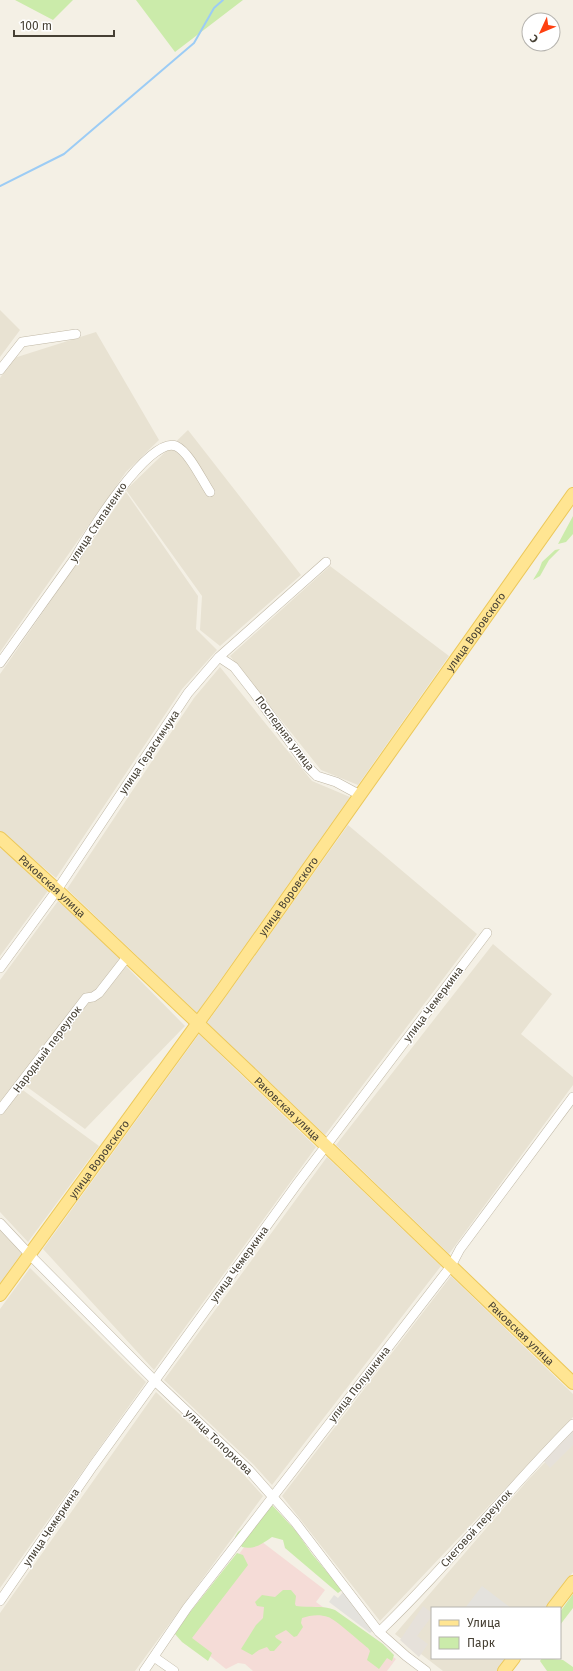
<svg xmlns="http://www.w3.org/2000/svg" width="573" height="1671" font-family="'Fira Sans',sans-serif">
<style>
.residential{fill:#e8e2d2}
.industrial{fill:#e6e1da}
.medical{fill:#f5dcd7}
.green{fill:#cbebaa}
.parking{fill:#e4e2dd}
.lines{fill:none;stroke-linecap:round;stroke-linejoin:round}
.stream{stroke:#9cccf5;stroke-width:2}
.minor-casing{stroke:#c0b8a6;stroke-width:10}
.major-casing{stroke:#ecc85a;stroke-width:14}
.minor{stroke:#fff;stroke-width:9}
.major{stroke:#ffe592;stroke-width:12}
.labels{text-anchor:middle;stroke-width:3;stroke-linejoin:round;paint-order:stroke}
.street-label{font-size:11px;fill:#464034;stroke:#fff}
</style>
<rect width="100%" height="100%" fill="#f4f0e5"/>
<path class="residential" d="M 0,310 L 20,330 L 0,357 Z
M 96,332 L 159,440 L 126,472 L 0,652 L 0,378 L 14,358 Z
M 188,430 L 301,575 L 220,646 L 200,630 L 202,596 L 126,490 Z
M 126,492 L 198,596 L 196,629 L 217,650 L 182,689 L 56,878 L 0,831 L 0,674 Z
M 330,566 L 449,656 L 358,785 L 321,770 L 230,656 Z
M 220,667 L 312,781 L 350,797 L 197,1013 L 67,889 L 194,698 Z
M 348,825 L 477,934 L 325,1135 L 207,1023 Z
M 0,848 L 50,888 L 0,956 Z
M 58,901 L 124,959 L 97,990 L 86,996 L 0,1105 L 0,980 Z
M 493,944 L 552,994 L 521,1034 L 573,1077 L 573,1085 L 449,1254 L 336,1145 Z
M 125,965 L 185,1026 L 85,1129 L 23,1084 L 87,1001 Z
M 199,1034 L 316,1147 L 154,1370 L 43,1249 Z
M 20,1088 L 99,1146 L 28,1242 L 0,1212 L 0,1114 Z
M 327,1157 L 441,1266 L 272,1485 L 254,1465 L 164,1380 Z
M 0,1226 L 24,1250 L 0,1283 Z
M 30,1268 L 146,1382 L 0,1588 L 0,1309 Z
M 451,1276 L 573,1394 L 573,1417 L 380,1621 L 282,1496 Z
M 156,1392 L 244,1475 L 263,1496 L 135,1671 L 0,1671 L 0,1613 Z
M 573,1433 L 573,1572 L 545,1608 L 432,1608 L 432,1658 L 507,1658 L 497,1671 L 443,1671 L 395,1634 L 527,1481 Z"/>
<path class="industrial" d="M 573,1430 L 573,1445 L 550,1468 L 543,1460 Z
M 423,1606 L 432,1613 L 432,1616 L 417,1636 L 428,1644 L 419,1657 L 400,1640 Z"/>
<path class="medical" d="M 253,1535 L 325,1590 L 316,1602 L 369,1641 L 370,1640 L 396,1659 L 387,1671 L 253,1671 L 245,1664 L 238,1663 L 226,1669 L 181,1633 Z"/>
<path class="green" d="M 15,0 L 73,0 L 53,20 Z
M 136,0 L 243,0 L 175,52 Z
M 573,516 L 573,534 L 566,542 L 558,544 Z
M 560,549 L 549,560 L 540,576 L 533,580 L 539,570 L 542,562 L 555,550 Z
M 272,1505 L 296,1531 L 312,1554 L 342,1590 L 338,1593 L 285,1548 L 283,1540 L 272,1537 C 262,1544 254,1550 242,1547 L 235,1537 L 238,1532 Z
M 237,1553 L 243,1555 L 248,1565 L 192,1638 L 212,1653 L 208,1661 L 182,1642 L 175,1634 L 187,1616 Z
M 283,1590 L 291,1590 L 296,1596 L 295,1604 L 296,1606 C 309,1608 323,1605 335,1610 L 383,1644 L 394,1655 L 392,1661 L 387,1658 L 379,1669 L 367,1660 L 370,1651 L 368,1648 C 360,1642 335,1619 328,1617 C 320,1614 310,1615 302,1618 L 301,1623 L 303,1627 L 297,1636 L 294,1637 L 286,1630 L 275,1636 L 276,1638 L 282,1642 L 274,1651 L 270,1651 L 267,1647 L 259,1650 L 252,1655 L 241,1649 L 256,1625 L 263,1618 L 264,1607 L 257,1606 L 255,1602 L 262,1595 L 275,1597 Z
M 573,1594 L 573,1608 L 560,1625 L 560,1612 Z
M 542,1658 L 563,1660 L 573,1667 L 573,1671 L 547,1671 L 540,1661 Z"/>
<path class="parking" d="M 482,1586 L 511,1608 L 465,1608 Z
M 344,1591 L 375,1629 L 370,1633 L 329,1602 L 334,1595 L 338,1598 Z"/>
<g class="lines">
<path class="stream" d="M 0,186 L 64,154 L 194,43 L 214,8 L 223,0"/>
<defs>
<path id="minor" d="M 0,370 L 22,342 L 76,334
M 219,657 L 234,667 L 255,694 L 308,767 L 317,776 L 336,782 L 360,795
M 0,663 L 75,558 C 86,538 149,435 176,446 C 189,452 202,480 210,492
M 0,968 L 57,890 L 188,693 L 219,657 L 326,562
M 0,1110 L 86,998 L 93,997 L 99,993 L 127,957
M 0,1223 L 30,1255 L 155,1381 L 249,1470 L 295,1522 L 379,1632 L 406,1656 L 426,1671
M 0,1601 L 93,1466 L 297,1184 L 487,933
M 379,1632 C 448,1566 506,1491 573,1424
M 154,1657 L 174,1671
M 144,1671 L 187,1608 L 451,1266 L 460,1249 L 573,1097"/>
<g id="major">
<path id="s1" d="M 0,838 L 57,890 L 244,1067 L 573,1383"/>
<path id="s2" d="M 0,1295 L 222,990 L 573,494"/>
<path d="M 553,1608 L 573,1582"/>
<path d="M 504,1671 L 514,1658"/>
</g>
</defs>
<use href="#minor" class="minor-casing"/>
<use href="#major" class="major-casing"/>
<use href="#minor" class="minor"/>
<use href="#major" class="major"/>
</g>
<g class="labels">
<g class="street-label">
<text transform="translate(98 522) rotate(-56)" y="4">улица Степаненко</text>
<text dy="4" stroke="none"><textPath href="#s2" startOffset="816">улица Воровского</textPath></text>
<text transform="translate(285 733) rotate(53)" y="4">Последняя улица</text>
<text transform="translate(149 752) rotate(-56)" y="4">улица Герасимчука</text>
<text dy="4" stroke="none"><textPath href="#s1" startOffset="71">Раковская улица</textPath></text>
<text dy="4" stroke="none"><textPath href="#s2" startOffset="492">улица Воровского</textPath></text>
<text transform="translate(433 1004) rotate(-53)" y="4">улица Чемеркина</text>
<text transform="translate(47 1049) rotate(-53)" y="4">Народный переулок</text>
<text dy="4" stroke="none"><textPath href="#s1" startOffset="395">Раковская улица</textPath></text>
<text dy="4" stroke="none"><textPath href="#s2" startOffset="168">улица Воровского</textPath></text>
<text transform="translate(239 1264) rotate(-54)" y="4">улица Чемеркина</text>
<text dy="4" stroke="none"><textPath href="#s1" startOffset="719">Раковская улица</textPath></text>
<text transform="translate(359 1384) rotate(-52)" y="4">улица Полушкина</text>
<text transform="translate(219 1442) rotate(44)" y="4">улица Топоркова</text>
<text transform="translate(51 1527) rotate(-56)" y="4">улица Чемеркина</text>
<text transform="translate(476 1528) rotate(-48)" y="4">Снеговой переулок</text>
</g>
</g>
<rect x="431" y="1607" width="130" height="52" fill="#ffffff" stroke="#b5b3ae"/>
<rect x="439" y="1620" width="20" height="6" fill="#ffe592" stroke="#b5b3ae"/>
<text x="467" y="1627" font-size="12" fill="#464034">Улица</text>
<rect x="439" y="1637" width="20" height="12" fill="#cbebaa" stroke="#b5b3ae"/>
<text x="467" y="1647" font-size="12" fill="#464034">Парк</text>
<g transform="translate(541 32) rotate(226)"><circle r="19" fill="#ffffff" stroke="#b5b3ae"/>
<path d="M0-3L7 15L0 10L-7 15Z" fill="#ff4010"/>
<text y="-6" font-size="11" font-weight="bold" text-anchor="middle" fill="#464034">С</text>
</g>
<path d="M14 30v6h100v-6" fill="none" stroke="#464034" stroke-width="2"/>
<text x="20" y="30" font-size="12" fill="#464034" stroke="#ffffff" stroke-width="3" paint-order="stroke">100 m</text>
</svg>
